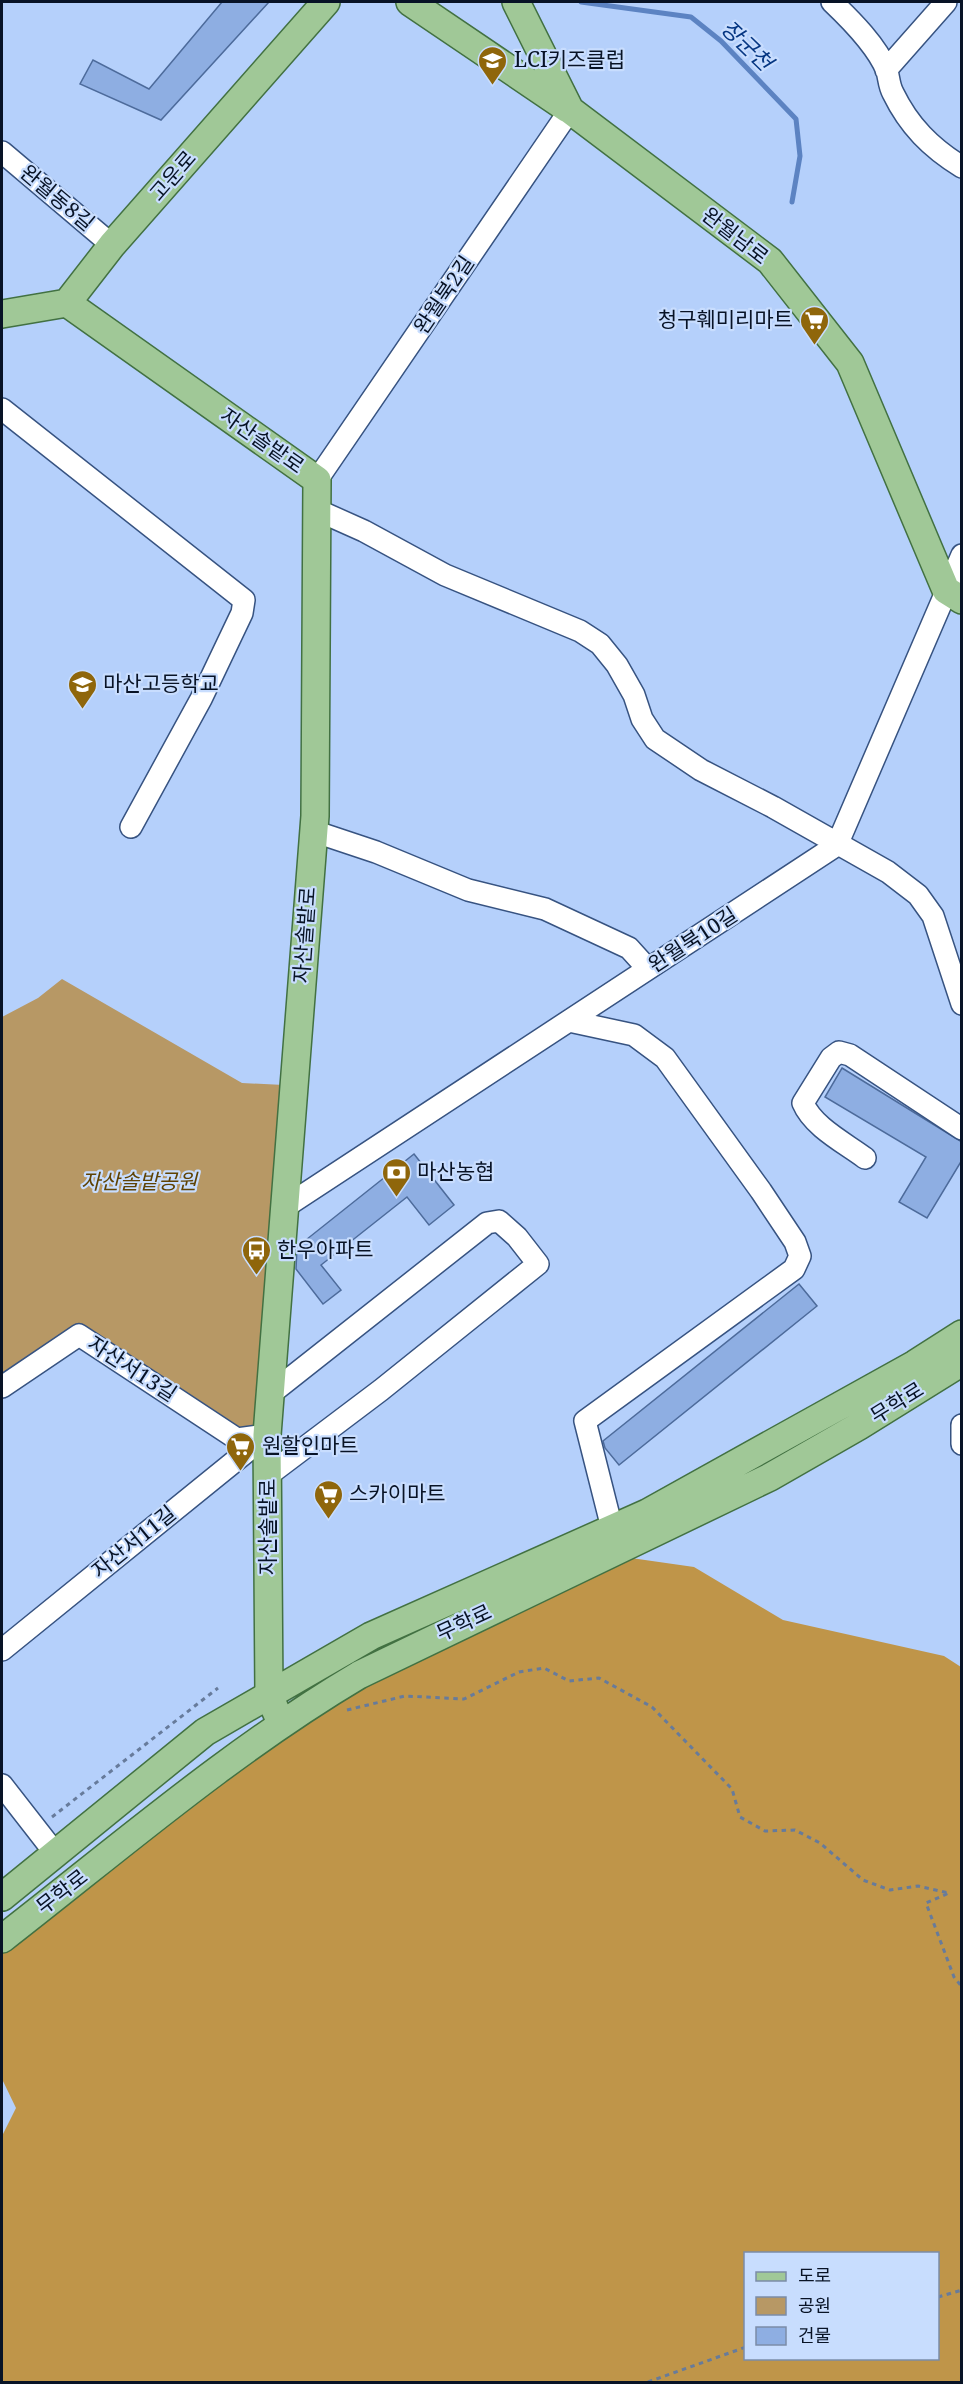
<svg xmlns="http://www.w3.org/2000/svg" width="963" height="2384" font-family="'Noto Serif','Noto Sans KR',serif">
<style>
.green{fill:#b79865}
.forest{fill:#bf9549;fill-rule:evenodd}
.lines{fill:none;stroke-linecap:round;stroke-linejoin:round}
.stream{stroke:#5c83c2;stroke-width:5}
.building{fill:#8eaee2;stroke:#4d6b9b;stroke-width:1.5}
.minor-casing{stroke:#375381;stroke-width:24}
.major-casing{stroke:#427142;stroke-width:30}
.path{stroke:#677b9b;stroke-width:3;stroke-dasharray:4.5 4.5;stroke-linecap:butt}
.minor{stroke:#fff;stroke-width:21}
.major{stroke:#a0c897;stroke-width:27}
.labels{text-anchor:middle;stroke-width:4.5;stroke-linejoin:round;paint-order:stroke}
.poi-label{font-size:21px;fill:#081326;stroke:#c8ddfe;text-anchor:start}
.street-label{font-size:21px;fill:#081326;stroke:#c8ddfe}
.park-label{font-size:21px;font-style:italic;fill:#5f4203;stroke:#c8ddfe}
.water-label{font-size:22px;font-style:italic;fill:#053682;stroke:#c8ddfe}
</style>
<rect width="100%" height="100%" fill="#b5d0fb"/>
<path class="green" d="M 62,979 L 242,1083 L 284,1085 L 258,1431 L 238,1433 L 79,1328 L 2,1380 L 2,1017 L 38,998 Z"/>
<path class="forest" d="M 603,1554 L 694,1567 L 783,1620 L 944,1656 L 961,1667 L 961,2382 L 2,2382 L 2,2136 L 16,2108 L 2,2079 L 2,1951 L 379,1656 L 496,1589 ZM 746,2254 L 938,2254 L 938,2358 L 746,2358 Z"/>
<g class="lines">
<path class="stream" d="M 581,2 L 691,17 L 721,41 L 796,119 L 800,156 L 792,202"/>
</g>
<path class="building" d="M 222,2 L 269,2 L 161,120 L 80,84 L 93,60 L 149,89 Z
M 842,1068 L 962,1142 L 962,1160 L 927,1218 L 899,1202 L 926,1157 L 825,1097 Z
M 414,1154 L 454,1205 L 429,1225 L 407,1197 L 321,1265 L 341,1290 L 323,1304 L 296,1269 L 297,1247 Z
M 799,1284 L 817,1306 L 619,1465 L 605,1448 L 603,1441 Z"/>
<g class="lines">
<defs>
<path id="minor" d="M 832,2 C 851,20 877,46 887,71 C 889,78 889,86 893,93 C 909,126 931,148 962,167
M 886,70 L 946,2
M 2,152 L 112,245
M 2,409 L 244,600 L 242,613 L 201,699 L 131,827
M 317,480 L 570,110
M 317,510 L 364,531 L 445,575 L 580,631 L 600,644 L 617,665 L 634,695 L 642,719 L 655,739 L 701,770 L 773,807 L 888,872 L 918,895 L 933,916 L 962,1004
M 313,831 L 376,852 L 468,890 L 545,909 L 629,948 L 648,969
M 569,1021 L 634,1035 L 665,1058 L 761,1191 L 795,1242 L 800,1256 L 794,1269 L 585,1421 L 612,1528
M 865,1158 C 845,1143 813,1127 803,1103 L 831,1058 L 839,1052 L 850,1055 L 962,1129
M 285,1207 L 837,845 L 962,555
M 2,1387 L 79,1335 L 237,1439 L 267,1435
M 962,1425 L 962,1444
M 267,1476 L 381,1390 L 538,1264 L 517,1237 L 499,1221 L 487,1223 L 269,1395
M 2,1650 L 267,1435
M 2,1785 L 55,1853"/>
<path id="major" d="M 410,2 L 568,109
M 516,2 L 570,110 L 770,261 L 850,363 L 946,590 L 962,600
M 67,303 L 317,480 L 315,816 L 267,1435 L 269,1695 L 281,1723
M 2,314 L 67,303 L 112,245 L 326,2
M 2,1897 L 205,1732 L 371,1636 L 647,1513 L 915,1364 L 962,1334
M 2,1939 C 119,1848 231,1751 359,1675 L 770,1477 L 859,1426 L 962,1362"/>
</defs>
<use href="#minor" class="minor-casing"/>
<use href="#major" class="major-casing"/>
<path class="path" d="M 347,1710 L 405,1696 L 464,1699 L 519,1672 L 544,1668 L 569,1681 L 599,1678 L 652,1707 L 732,1789 L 740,1817 L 765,1831 L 795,1830 L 820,1843 L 863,1880 L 890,1890 L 918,1886 L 949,1893 L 926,1903 L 954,1977 L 962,1987
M 52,1817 L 218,1688
M 938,2297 L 962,2290
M 648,2382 L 746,2347"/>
<use href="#minor" class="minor"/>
<use href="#major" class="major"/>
</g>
<defs>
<symbol id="school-pin" viewBox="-11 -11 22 30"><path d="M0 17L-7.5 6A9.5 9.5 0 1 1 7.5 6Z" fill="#8f660b" stroke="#c8ddfe"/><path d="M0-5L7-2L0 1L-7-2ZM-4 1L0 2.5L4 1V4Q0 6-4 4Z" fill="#fff"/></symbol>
<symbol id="supermarket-pin" viewBox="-11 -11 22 30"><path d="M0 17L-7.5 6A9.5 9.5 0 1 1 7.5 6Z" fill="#8f660b" stroke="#c8ddfe"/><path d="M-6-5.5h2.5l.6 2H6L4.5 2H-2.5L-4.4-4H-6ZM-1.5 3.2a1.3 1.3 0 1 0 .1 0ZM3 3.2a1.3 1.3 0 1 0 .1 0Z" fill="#fff"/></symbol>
<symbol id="bank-pin" viewBox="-11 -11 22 30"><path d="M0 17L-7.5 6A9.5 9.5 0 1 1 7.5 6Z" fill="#8f660b" stroke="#c8ddfe"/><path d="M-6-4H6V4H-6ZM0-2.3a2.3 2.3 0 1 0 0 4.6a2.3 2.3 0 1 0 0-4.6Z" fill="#fff"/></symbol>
<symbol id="bus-pin" viewBox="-11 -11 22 30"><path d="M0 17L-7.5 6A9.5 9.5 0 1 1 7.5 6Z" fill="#8f660b" stroke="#c8ddfe"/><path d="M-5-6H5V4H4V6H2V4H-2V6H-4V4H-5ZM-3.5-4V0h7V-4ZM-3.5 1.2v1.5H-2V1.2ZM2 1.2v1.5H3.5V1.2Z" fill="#fff"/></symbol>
</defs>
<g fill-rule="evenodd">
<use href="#school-pin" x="476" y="44" width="33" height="45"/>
<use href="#supermarket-pin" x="798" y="304" width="33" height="45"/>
<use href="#school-pin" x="66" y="668" width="33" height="45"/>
<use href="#bank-pin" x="380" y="1156" width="33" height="45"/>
<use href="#bus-pin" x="240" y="1234" width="33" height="45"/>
<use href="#supermarket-pin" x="224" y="1430" width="33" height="45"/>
<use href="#supermarket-pin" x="312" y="1478" width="33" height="45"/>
</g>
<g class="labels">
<g class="poi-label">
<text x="514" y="67">LCI키즈클럽</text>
<text x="793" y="327" text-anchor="end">청구훼미리마트</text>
<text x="103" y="691">마산고등학교</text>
<text x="417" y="1179">마산농협</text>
<text x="277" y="1257">한우아파트</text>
<text x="262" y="1453">원할인마트</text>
<text x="349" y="1501">스카이마트</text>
</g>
<g class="street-label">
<text transform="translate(173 176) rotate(-49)" y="7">고운로</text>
<text transform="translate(57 198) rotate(40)" y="7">완월동8길</text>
<text transform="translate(735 236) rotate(38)" y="7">완월남로</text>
<text transform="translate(444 295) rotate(-56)" y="7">완월북2길</text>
<text transform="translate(262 441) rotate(35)" y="7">자산솔밭로</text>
<text transform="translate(305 935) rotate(-86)" y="7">자산솔밭로</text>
<text transform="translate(693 940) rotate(-33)" y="7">완월북10길</text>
<text transform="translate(132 1369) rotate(33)" y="7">자산서13길</text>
<text transform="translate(897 1403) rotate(-32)" y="7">무학로</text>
<text transform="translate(268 1527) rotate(-90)" y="7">자산솔밭로</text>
<text transform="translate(134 1542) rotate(-39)" y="7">자산서11길</text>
<text transform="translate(464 1623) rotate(-25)" y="7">무학로</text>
<text transform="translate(62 1892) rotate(-38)" y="7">무학로</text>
</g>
<g class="park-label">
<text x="139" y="1189">자산솔밭공원</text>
</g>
<g class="water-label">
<text transform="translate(747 45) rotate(44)" y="8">장군천</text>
</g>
</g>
<rect width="963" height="2384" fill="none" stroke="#081326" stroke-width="6"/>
<rect x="744" y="2252" width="195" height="108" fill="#c8ddfe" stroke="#7b8ca8" stroke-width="1.5"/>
<rect x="756" y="2272" width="30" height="9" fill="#a0c897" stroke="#7b8ca8" stroke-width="1.5"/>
<text x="798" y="2282" font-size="18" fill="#081326">도로</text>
<rect x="756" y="2297" width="30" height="18" fill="#b79865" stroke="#7b8ca8" stroke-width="1.5"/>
<text x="798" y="2312" font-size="18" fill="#081326">공원</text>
<rect x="756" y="2327" width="30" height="18" fill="#8eaee2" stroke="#7b8ca8" stroke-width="1.5"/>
<text x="798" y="2342" font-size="18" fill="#081326">건물</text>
</svg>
